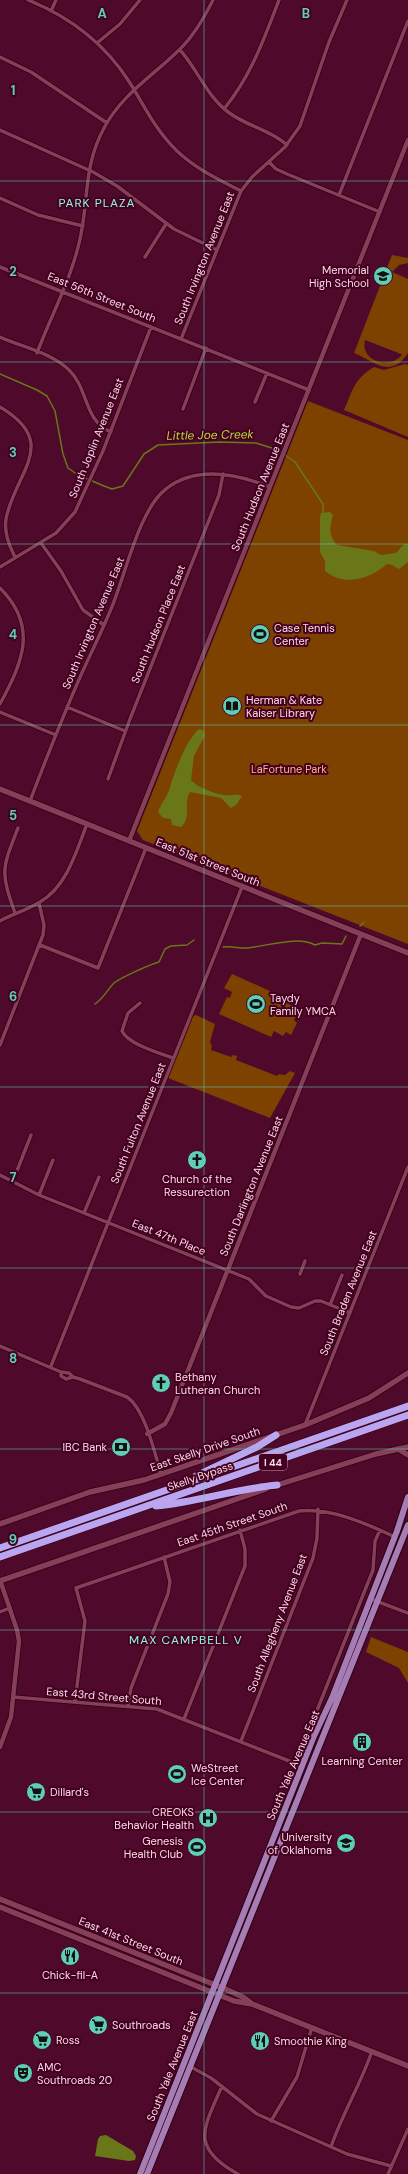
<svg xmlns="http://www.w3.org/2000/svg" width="408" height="2174" font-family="'DM Sans',sans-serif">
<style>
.green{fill:#7d4100;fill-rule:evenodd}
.water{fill:#697719}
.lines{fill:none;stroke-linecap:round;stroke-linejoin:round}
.stream{stroke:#697719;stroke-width:1.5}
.minor-casing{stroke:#2c0013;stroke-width:5}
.tertiary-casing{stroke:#2c0013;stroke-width:6}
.secondary-casing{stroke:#2c0013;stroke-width:7}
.primary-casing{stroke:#2c0013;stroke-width:8}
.motorway-casing{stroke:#2c0013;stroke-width:8}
.minor{stroke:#863e59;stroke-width:3.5}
.tertiary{stroke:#863e59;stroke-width:4.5}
.secondary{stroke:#863e59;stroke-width:5.5}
.primary{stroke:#a67cb4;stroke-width:6}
.motorway{stroke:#bca5f0;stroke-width:7}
.grid{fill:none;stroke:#5eceb7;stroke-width:1;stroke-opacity:0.55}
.labels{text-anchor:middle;stroke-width:4;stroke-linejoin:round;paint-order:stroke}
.shield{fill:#430020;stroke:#c498a9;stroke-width:1}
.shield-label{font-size:10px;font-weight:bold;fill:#fcd9e4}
.street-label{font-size:11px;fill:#fcd9e4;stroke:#430020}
.poi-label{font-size:11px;fill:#fcd9e4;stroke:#430020;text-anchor:start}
.park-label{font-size:11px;fill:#fab581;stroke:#430020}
.neighbourhood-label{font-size:12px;letter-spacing:1px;fill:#92f6e0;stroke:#430020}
.water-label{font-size:12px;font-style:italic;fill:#bed73a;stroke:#430020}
.grid-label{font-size:13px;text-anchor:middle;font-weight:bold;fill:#5eceb7;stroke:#430020;stroke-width:4;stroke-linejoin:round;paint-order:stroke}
</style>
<rect width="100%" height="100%" fill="#4f092a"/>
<path class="green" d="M 392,255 L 408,258 L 408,263 L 399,265 L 392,272 L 408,279 L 408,353 C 390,380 374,361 354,353 ZM 365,340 L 401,354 L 402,355 C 389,370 360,361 365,340 Z
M 405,364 L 408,365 L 408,437 L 344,410 C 353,390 354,379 374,367 L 384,370 Z
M 308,401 L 408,440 L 408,944 L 143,840 L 137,831 Z
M 232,974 L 270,991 L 269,994 L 300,1010 L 294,1020 L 297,1023 L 291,1035 L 286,1032 L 283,1036 L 274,1031 L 271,1037 L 219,1014 L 227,997 L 230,998 L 232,992 L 224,988 Z
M 196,1015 L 215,1024 L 210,1042 L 212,1046 L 211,1050 L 231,1057 L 233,1055 L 237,1056 L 236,1060 L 277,1076 L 279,1074 L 285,1075 L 290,1071 L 295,1073 L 270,1118 L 168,1078 L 193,1016 Z
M 371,1637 L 408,1652 L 408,1683 L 399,1668 L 366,1652 Z"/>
<path class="water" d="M 330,512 L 333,515 C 330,527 328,535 337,545 L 374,551 L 381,555 L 396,553 L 404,544 L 408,544 L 408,562 L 399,569 L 392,565 L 387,564 C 370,579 345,587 325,571 L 325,561 L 320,552 L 320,518 L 321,513 Z
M 199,729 L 203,730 L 205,735 L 194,756 L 191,780 C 197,787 215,794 224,795 C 230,796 238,793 242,796 L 237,804 L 231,808 L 221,798 L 190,792 C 183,803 192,818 181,827 L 172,825 L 171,819 L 163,818 L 158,812 C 161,803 168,796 170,787 C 175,771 186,740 199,729 Z
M 106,2135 L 133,2151 L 136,2156 L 135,2160 L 129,2161 L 95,2156 L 98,2139 L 100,2136 Z"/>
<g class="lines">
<path class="stream" d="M 0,374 L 37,390 L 47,396 L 55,411 L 63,454 L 68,468 L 78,475 L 104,486 L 112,489 L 123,486 L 144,454 L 158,445 L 219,442 L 256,443 L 278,450 L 295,462 L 323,504 L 323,514
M 360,926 L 364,922
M 223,947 C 231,946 238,948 245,948 C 265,947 297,935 315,945 L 322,943 L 342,944 L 346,936
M 95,1004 C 104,998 107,990 114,983 C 120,978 151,964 159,962 L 165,949 L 171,946 L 187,945 L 194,940"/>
<defs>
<path id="minor" d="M 28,0 C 70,17 106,45 130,83 C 145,107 156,131 177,151 C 196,169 218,179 241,191
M 51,11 L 56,0
M 97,43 L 120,24 L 140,0
M 180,50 C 198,70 206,95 228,112 C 246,126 271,130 287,145
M 0,57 L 31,72 L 107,123
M 224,109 C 251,76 264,39 279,0
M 0,130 L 93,172 L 117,186 L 174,229 L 217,250
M 269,162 L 276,169 L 287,174 L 380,212
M 339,195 L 408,21
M 0,198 L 38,215 L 83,226
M 145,257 L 166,224
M 0,267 L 309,390
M 0,337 C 22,347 52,353 69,370 C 89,389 83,420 111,432
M 181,339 L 241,191 L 252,177 L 285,147 L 300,126 L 329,42 L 347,0
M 37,353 C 51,316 72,277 80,239 C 89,199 83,167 104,128 C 122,94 153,76 179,50 C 194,36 204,18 213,0
M 255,402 L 267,373
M 0,407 C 61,443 15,472 6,519 C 4,533 9,545 15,557
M 183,409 L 206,348
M 41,543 L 61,571 L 83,610 L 104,625
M 0,567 L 56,533 L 75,512 L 103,451 L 151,327
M 0,588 C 39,627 22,663 0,704
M 67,707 L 125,731
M 0,712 L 56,735
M 108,779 L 130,719 L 219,495 L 223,474
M 30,801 C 46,759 63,716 81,675 C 91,653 102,631 111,609 C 125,577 139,509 166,489 C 196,465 237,474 270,487
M 15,913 C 0,871 2,869 18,828
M 0,921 C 13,914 27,910 40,902 C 67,886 76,852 87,824
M 40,945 L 98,968 L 146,848
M 140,1003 L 128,1013 L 122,1031 C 128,1044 159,1053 173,1058
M 0,1045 L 43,935 L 44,925 L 39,903
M 0,1175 L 39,1195 L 249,1279 L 266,1296 L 291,1307 L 299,1308 L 315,1301 L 321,1301 L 350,1313
M 13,1181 L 31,1135
M 39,1195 L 53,1160
M 84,1213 L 99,1177
M 300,1274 L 305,1261
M 330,1305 L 342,1275
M 0,1346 L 61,1372 L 69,1373 L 73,1377
M 51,1366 L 242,887
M 61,1372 L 61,1376 L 66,1379 L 73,1377 L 80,1379 L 127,1397 C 145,1409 155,1454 161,1474
M 305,1425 L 408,1167
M 371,1599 L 408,1613
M 0,1612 L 10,1608
M 13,1697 L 157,1709 L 302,1766
M 75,1702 L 85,1621 L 76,1588 L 299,1511 C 332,1508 365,1523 395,1537
M 128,1706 L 131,1688 L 168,1594 L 170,1582 L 164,1557
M 184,1719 L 245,1566 L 245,1549 L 240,1530
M 241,1741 L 313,1558 L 317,1538 L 318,1509
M 294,1762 L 300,1753 L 373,1570 L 375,1541 L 380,1530
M 191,2067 L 211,2078 L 257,2114 L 347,2154 L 391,2166
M 222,2086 C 204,2128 189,2147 238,2174
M 271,2121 L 297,2077 L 312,2027
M 331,2147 C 342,2114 361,2084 372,2051
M 388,2174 L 408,2129"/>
<path id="tertiary" d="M 129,841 L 408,140
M 147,1434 L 165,1424 L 171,1413 L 361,934
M 0,1580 L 17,1630 L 19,1641 L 11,1717 L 0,1747"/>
<path id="secondary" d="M 0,789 L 408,953
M 398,1449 L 408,1455
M 274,1486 L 376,1454 L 408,1447
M 0,1524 L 90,1492 L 144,1480 L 305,1425 L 369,1398 L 408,1373
M 0,1581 L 266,1489
M 0,1899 L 223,1988 L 243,1997 L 252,2004 L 408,2066
M 0,1907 L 234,2001 L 252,2004"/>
<path id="primary" d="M 140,2174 L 314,1736 L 332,1698 L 397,1531 L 408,1497
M 147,2174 L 408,1525"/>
<path id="motorway" d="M 196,1476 L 257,1447 L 276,1435
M 156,1506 C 197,1502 236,1489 277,1485
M 0,1548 L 408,1406
M 0,1557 L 408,1415"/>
</defs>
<use href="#minor" class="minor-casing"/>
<use href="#tertiary" class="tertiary-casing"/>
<use href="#secondary" class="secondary-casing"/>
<use href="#primary" class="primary-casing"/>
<use href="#motorway" class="motorway-casing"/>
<use href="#minor" class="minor"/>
<use href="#tertiary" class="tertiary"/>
<use href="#secondary" class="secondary"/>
<use href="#primary" class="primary"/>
<use href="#motorway" class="motorway"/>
</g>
<path class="grid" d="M 204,0 L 204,2174M 0,181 L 408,181M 0,362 L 408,362M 0,544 L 408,544M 0,725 L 408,725M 0,906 L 408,906M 0,1087 L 408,1087M 0,1268 L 408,1268M 0,1449 L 408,1449M 0,1630 L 408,1630M 0,1812 L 408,1812M 0,1993 L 408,1993"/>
<defs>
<symbol id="school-disc" viewBox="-11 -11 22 22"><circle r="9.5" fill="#5eceb7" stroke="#430020"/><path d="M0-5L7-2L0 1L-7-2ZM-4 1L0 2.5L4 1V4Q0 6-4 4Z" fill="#111"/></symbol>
<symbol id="stadium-disc" viewBox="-11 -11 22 22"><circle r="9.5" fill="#5eceb7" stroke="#430020"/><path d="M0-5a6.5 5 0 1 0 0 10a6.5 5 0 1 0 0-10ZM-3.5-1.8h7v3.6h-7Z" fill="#111"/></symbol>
<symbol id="library-disc" viewBox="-11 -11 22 22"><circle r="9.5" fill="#5eceb7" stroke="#430020"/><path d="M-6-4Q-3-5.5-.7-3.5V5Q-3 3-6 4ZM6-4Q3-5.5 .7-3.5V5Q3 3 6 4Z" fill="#111"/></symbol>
<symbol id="church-disc" viewBox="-11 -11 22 22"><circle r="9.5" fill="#5eceb7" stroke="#430020"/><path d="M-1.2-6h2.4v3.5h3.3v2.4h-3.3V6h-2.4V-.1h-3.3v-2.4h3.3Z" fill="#111"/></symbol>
<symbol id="bank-disc" viewBox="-11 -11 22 22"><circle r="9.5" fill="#5eceb7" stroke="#430020"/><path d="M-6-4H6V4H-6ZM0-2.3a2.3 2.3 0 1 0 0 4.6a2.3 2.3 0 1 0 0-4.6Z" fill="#111"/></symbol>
<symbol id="building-disc" viewBox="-11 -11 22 22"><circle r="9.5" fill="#5eceb7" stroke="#430020"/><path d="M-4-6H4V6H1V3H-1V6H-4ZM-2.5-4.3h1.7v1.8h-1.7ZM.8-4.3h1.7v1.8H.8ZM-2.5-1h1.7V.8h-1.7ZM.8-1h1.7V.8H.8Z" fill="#111"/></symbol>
<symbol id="supermarket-disc" viewBox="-11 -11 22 22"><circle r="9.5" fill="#5eceb7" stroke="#430020"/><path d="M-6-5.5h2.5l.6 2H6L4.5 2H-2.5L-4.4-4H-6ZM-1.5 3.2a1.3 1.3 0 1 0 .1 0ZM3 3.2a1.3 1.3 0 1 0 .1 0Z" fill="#111"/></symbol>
<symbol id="hospital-disc" viewBox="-11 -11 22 22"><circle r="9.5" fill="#5eceb7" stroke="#430020"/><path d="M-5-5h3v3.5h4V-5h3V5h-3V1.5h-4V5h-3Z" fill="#111"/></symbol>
<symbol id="university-disc" viewBox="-11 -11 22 22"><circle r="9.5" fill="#5eceb7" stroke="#430020"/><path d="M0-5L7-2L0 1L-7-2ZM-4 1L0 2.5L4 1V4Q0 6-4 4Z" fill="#111"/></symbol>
<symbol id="restaurant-disc" viewBox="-11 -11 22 22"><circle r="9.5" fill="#5eceb7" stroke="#430020"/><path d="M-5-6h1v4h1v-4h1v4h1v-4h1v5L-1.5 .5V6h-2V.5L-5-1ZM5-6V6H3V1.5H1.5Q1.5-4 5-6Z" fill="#111"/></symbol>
<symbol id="theatre-disc" viewBox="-11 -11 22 22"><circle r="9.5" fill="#5eceb7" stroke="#430020"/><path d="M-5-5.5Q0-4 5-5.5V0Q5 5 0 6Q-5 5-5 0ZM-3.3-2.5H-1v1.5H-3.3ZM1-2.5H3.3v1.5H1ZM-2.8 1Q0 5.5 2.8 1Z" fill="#111"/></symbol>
</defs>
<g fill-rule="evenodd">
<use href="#school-disc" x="372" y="265" width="22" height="22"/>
<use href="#stadium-disc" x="249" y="623" width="22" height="22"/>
<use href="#library-disc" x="221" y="695" width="22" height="22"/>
<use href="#stadium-disc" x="245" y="993" width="22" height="22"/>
<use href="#church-disc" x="186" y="1149" width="22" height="22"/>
<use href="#church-disc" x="150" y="1372" width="22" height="22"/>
<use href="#bank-disc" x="110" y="1436" width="22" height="22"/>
<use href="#building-disc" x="351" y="1731" width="22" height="22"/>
<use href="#stadium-disc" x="166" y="1763" width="22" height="22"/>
<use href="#supermarket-disc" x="25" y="1781" width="22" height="22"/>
<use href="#hospital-disc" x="197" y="1807" width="22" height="22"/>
<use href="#university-disc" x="335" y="1832" width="22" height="22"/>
<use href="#stadium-disc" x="186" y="1836" width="22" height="22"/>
<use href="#restaurant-disc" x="59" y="1945" width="22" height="22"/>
<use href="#supermarket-disc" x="87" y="2014" width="22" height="22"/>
<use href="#supermarket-disc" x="31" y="2029" width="22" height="22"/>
<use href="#restaurant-disc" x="249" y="2030" width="22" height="22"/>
<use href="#theatre-disc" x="12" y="2062" width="22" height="22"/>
</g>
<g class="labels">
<rect class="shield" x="259" y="1454" width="28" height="16" rx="3"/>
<g class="shield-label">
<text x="273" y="1466">I 44</text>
</g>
<g class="street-label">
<text transform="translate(204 258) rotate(-68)" y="4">South Irvington Avenue East</text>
<text transform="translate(102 297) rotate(22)" y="4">East 56th Street South</text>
<text transform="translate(96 438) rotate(-68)" y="4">South Joplin Avenue East</text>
<text transform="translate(260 487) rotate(-68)" y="4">South Hudson Avenue East</text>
<text transform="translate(93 623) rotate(-67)" y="4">South Irvington Avenue East</text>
<text transform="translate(158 624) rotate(-68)" y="4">South Hudson Place East</text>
<text transform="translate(208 862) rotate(22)" y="4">East 51st Street South</text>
<text transform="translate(138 1123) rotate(-68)" y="4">South Fulton Avenue East</text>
<text transform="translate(251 1186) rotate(-68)" y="4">South Darlington Avenue East</text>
<text transform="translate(169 1237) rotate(22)" y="4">East 47th Place</text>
<text transform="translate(348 1293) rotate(-68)" y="4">South Braden Avenue East</text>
<text transform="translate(205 1449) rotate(-19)" y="4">East Skelly Drive South</text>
<text transform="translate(200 1476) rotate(-19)" y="4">Skelly Bypass</text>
<text transform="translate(232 1524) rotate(-19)" y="4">East 45th Street South</text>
<text transform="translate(277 1623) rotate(-69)" y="4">South Allegheny Avenue East</text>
<text transform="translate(104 1696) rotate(5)" y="4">East 43rd Street South</text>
<text transform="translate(293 1765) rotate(-67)" y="4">South Yale Avenue East</text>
<text transform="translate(131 1941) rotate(22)" y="4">East 41st Street South</text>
<text transform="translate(172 2066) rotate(-68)" y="4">South Yale Avenue East</text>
</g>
<g class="poi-label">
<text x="369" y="274" text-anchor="end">Memorial<tspan x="369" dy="13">High School</tspan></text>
<text x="274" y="632">Case Tennis<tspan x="274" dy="13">Center</tspan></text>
<text x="246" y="704">Herman &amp; Kate<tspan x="246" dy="13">Kaiser Library</tspan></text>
<text x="270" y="1002">Taydy<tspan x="270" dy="13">Family YMCA</tspan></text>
<text x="197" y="1183" text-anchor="middle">Church of the<tspan x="197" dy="13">Ressurection</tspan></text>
<text x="175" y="1381">Bethany<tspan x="175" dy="13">Lutheran Church</tspan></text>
<text x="107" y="1451" text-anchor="end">IBC Bank</text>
<text x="362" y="1765" text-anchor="middle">Learning Center</text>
<text x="191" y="1772">WeStreet<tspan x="191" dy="13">Ice Center</tspan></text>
<text x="50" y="1796">Dillard's</text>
<text x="194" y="1816" text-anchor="end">CREOKS<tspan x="194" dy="13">Behavior Health</tspan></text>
<text x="332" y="1841" text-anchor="end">University<tspan x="332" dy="13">of Oklahoma</tspan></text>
<text x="183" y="1845" text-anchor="end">Genesis<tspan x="183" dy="13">Health Club</tspan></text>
<text x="70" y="1979" text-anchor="middle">Chick-fil-A</text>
<text x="112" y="2029">Southroads</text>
<text x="56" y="2044">Ross</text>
<text x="274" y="2045">Smoothie King</text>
<text x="37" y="2071">AMC<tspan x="37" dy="13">Southroads 20</tspan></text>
</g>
<g class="park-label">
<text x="289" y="773">LaFortune Park</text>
</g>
<g class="neighbourhood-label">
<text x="97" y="207">PARK PLAZA</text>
<text x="186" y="1644">MAX CAMPBELL V</text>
</g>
<g class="water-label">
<text transform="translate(210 435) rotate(-1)" y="4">Little Joe Creek</text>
</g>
</g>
<g class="grid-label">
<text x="102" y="18">A</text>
<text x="306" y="18">B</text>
<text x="13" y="95">1</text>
<text x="13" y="276">2</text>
<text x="13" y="457">3</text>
<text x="13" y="639">4</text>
<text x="13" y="820">5</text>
<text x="13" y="1001">6</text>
<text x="13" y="1182">7</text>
<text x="13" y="1363">8</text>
<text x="13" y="1544">9</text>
</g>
</svg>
